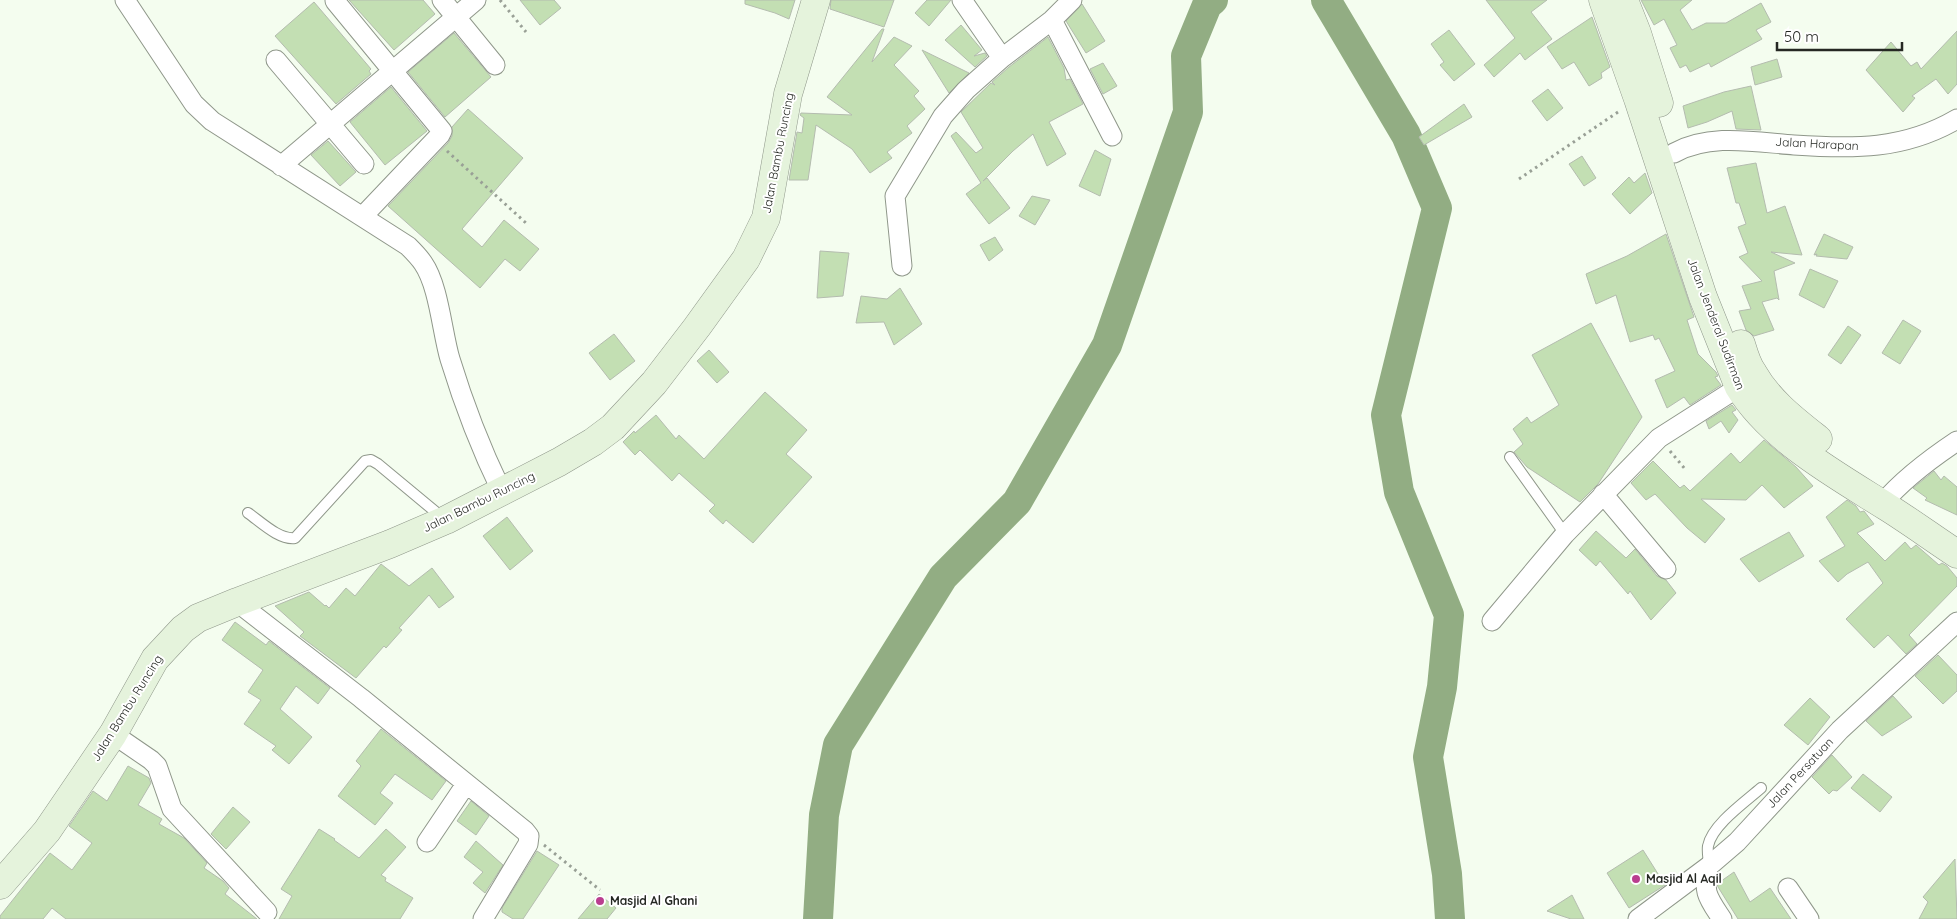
<svg xmlns="http://www.w3.org/2000/svg" width="1957" height="919" font-family="Quicksand,sans-serif">
<style>
.lines{fill:none;stroke-linecap:round;stroke-linejoin:round}
.river{stroke:#92ad83;stroke-width:30}
.building{fill:#c3dfb3;stroke:#b4bcaf}
.lane-casing{stroke:#8f978a;stroke-width:12}
.street-casing{stroke:#8f978a;stroke-width:21}
.secondary-casing{stroke:#8f978a;stroke-width:29}
.path{stroke:#99a096;stroke-width:3;stroke-dasharray:2.5 4;stroke-linecap:butt}
.lane{stroke:#fff;stroke-width:10}
.street{stroke:#fff;stroke-width:19}
.secondary{stroke:#e5f3dc;stroke-width:28}
.poi-dot{fill:#ba3e8f;stroke:#fff;stroke-width:2}
.labels{text-anchor:middle;stroke-width:4;stroke-linejoin:round;paint-order:stroke}
.street-label{font-size:12px;fill:#252823;stroke:#fff}
.poi-label{font-size:12px;font-weight:bold;fill:#252823;stroke:#fff;text-anchor:start}
</style>
<rect width="100%" height="100%" fill="#f4fdef"/>
<g class="lines">
<path class="river" d="M 1326,0 L 1406,135 L 1437,208 L 1386,415 L 1399,492 L 1449,615 L 1442,687 L 1428,757 L 1447,874 L 1450,919
M 818,919 L 824,815 L 838,745 L 943,577 L 1017,502 L 1107,345 L 1188,112 L 1186,56 L 1207,5 L 1213,0"/>
</g>
<path class="building" d="M 349,0 L 423,0 L 435,14 L 394,50 Z
M 520,0 L 554,0 L 561,8 L 540,25 Z
M 745,0 L 795,0 L 789,19 L 775,13 L 745,4 Z
M 831,0 L 894,0 L 884,27 L 830,9 Z
M 927,0 L 951,0 L 929,26 L 915,13 Z
M 1486,0 L 1547,0 L 1531,12 L 1552,39 L 1525,60 L 1520,53 L 1494,77 L 1484,65 L 1515,38 Z
M 1641,0 L 1692,0 L 1680,10 L 1692,30 L 1706,23 L 1726,23 L 1761,3 L 1771,22 L 1756,30 L 1762,39 L 1711,67 L 1709,63 L 1690,72 L 1686,65 L 1680,68 L 1670,48 L 1677,45 L 1664,19 L 1654,25 Z
M 314,2 L 371,69 L 369,71 L 371,74 L 336,104 L 275,36 Z
M 1082,4 L 1105,41 L 1086,53 L 1066,21 Z
M 1592,17 L 1610,67 L 1601,73 L 1602,78 L 1589,86 L 1574,62 L 1562,69 L 1547,47 Z
M 961,25 L 982,50 L 974,56 L 985,53 L 987,56 L 975,67 L 945,40 Z
M 882,29 L 884,29 L 872,62 L 894,37 L 912,46 L 894,65 L 919,91 L 914,96 L 925,109 L 907,126 L 912,133 L 887,152 L 892,158 L 870,173 L 852,149 L 816,125 L 808,180 L 789,180 L 797,132 L 802,133 L 804,118 L 800,115 L 801,113 L 852,115 L 827,97 Z
M 1449,30 L 1475,64 L 1454,81 L 1440,65 L 1444,62 L 1431,44 Z
M 1957,31 L 1957,84 L 1948,94 L 1936,79 L 1912,96 L 1915,98 L 1903,112 L 1866,70 L 1891,42 L 1911,66 L 1917,62 L 1921,69 Z
M 454,33 L 491,77 L 445,117 L 408,72 Z
M 1048,37 L 1064,68 L 1066,80 L 1070,79 L 1083,104 L 1049,122 L 1066,154 L 1047,166 L 1033,134 L 1013,151 L 983,181 L 987,178 L 1010,208 L 989,224 L 966,194 L 981,183 L 951,136 L 956,132 L 976,153 L 983,148 L 961,112 L 991,83 L 995,85 L 992,82 L 1009,67 Z
M 922,50 L 969,73 L 949,93 Z
M 1777,59 L 1782,77 L 1755,85 L 1751,67 Z
M 1103,63 L 1117,86 L 1103,94 L 1090,69 Z
M 1751,86 L 1761,130 L 1736,129 L 1732,111 L 1707,122 L 1688,128 L 1683,106 L 1724,92 Z
M 391,87 L 427,131 L 385,165 L 350,122 Z
M 1548,89 L 1563,108 L 1547,121 L 1532,101 Z
M 1464,104 L 1472,117 L 1424,145 L 1419,137 Z
M 468,109 L 523,158 L 462,229 L 482,247 L 504,220 L 539,249 L 520,271 L 505,259 L 480,288 L 388,206 L 448,143 L 452,136 L 452,127 Z
M 328,141 L 356,172 L 340,186 L 311,155 Z
M 1095,150 L 1111,159 L 1100,196 L 1079,186 Z
M 1582,156 L 1596,178 L 1584,186 L 1569,164 Z
M 1756,163 L 1767,213 L 1785,206 L 1802,255 L 1771,252 L 1795,263 L 1774,271 L 1779,300 L 1777,298 L 1762,302 L 1774,330 L 1754,336 L 1746,330 L 1739,311 L 1751,309 L 1742,286 L 1762,281 L 1739,257 L 1748,253 L 1738,227 L 1746,224 L 1739,203 L 1736,203 L 1727,168 Z
M 1645,173 L 1652,193 L 1630,214 L 1612,194 L 1629,177 L 1634,183 Z
M 1032,196 L 1050,200 L 1035,225 L 1019,216 Z
M 1666,234 L 1694,317 L 1687,320 L 1698,354 L 1716,372 L 1718,376 L 1715,377 L 1721,385 L 1690,405 L 1684,397 L 1667,408 L 1655,380 L 1675,371 L 1659,338 L 1655,340 L 1653,335 L 1630,342 L 1616,295 L 1596,304 L 1586,274 L 1627,256 Z
M 1824,234 L 1853,247 L 1847,259 L 1816,256 L 1817,254 L 1814,255 Z
M 995,237 L 1003,250 L 989,261 L 980,245 Z
M 820,251 L 849,253 L 843,296 L 817,298 Z
M 1810,269 L 1838,281 L 1824,308 L 1799,295 Z
M 900,288 L 922,324 L 894,345 L 884,322 L 856,323 L 861,296 L 887,299 Z
M 1903,320 L 1921,331 L 1900,364 L 1882,353 Z
M 1591,323 L 1642,417 L 1598,484 L 1580,502 L 1527,467 L 1514,452 L 1523,444 L 1513,429 L 1527,417 L 1531,423 L 1559,405 L 1532,355 Z
M 1848,326 L 1861,335 L 1841,364 L 1828,355 Z
M 614,334 L 635,361 L 610,380 L 589,353 Z
M 709,350 L 729,372 L 717,383 L 697,361 Z
M 765,392 L 807,430 L 786,454 L 812,477 L 753,543 L 726,520 L 723,524 L 709,511 L 715,505 L 679,473 L 672,481 L 640,450 L 635,455 L 623,442 L 634,431 L 635,433 L 656,415 L 676,439 L 679,435 L 704,459 Z
M 1732,405 L 1736,410 L 1732,412 L 1738,420 L 1729,433 L 1721,421 L 1709,429 L 1706,421 Z
M 1764,440 L 1796,467 L 1813,486 L 1784,508 L 1762,485 L 1746,500 L 1701,499 L 1725,519 L 1705,543 L 1687,528 L 1655,494 L 1646,500 L 1631,483 L 1653,461 L 1680,488 L 1684,485 L 1690,491 L 1731,453 L 1740,463 Z
M 1934,471 L 1941,480 L 1944,476 L 1957,487 L 1957,515 L 1925,500 L 1927,498 L 1913,488 Z
M 1847,500 L 1856,506 L 1860,512 L 1864,511 L 1874,524 L 1857,533 L 1885,561 L 1905,542 L 1911,549 L 1916,545 L 1939,565 L 1942,563 L 1947,566 L 1957,578 L 1957,586 L 1909,635 L 1917,644 L 1906,654 L 1888,635 L 1874,648 L 1846,619 L 1883,583 L 1868,562 L 1847,574 L 1838,582 L 1819,561 L 1845,546 L 1826,517 Z
M 507,517 L 533,551 L 510,570 L 483,536 Z
M 1596,531 L 1626,558 L 1635,549 L 1657,576 L 1666,580 L 1676,593 L 1651,620 L 1630,591 L 1628,594 L 1600,561 L 1596,566 L 1579,550 Z
M 1789,532 L 1804,556 L 1759,582 L 1740,559 Z
M 381,564 L 409,586 L 432,568 L 454,597 L 439,608 L 429,595 L 399,628 L 402,630 L 386,648 L 384,646 L 356,678 L 300,636 L 304,632 L 275,606 L 309,592 L 325,606 L 326,605 L 329,608 L 346,588 L 355,596 Z
M 235,622 L 266,645 L 269,641 L 330,688 L 318,704 L 296,686 L 280,709 L 312,737 L 289,764 L 272,750 L 276,746 L 244,724 L 261,700 L 248,692 L 263,670 L 222,640 Z
M 1938,655 L 1957,675 L 1957,691 L 1943,704 L 1915,676 Z
M 1893,696 L 1912,717 L 1882,736 L 1866,721 Z
M 1810,698 L 1830,717 L 1808,745 L 1784,725 Z
M 381,729 L 446,781 L 432,800 L 395,774 L 380,793 L 393,803 L 375,825 L 338,796 L 361,766 L 356,761 Z
M 1832,755 L 1852,777 L 1837,791 L 1833,790 L 1829,794 L 1812,777 Z
M 128,766 L 149,778 L 151,783 L 138,805 L 162,819 L 159,824 L 184,838 L 207,863 L 204,868 L 223,881 L 229,888 L 225,894 L 257,919 L 66,919 L 52,908 L 43,919 L 0,919 L 0,916 L 50,853 L 72,870 L 92,843 L 69,826 L 93,791 L 107,801 Z
M 1863,774 L 1892,797 L 1880,812 L 1851,788 Z
M 471,801 L 489,816 L 476,835 L 457,821 Z
M 233,807 L 250,822 L 226,849 L 211,834 Z
M 319,829 L 335,839 L 334,840 L 359,858 L 386,829 L 406,847 L 381,875 L 386,878 L 385,881 L 413,898 L 400,919 L 279,919 L 292,896 L 281,889 Z
M 476,841 L 503,865 L 485,893 L 473,883 L 483,872 L 464,857 Z
M 1643,850 L 1665,885 L 1629,908 L 1607,873 Z
M 537,851 L 559,865 L 523,919 L 513,919 L 502,912 L 502,908 Z
M 1955,859 L 1957,919 L 1919,919 L 1928,902 L 1923,897 Z
M 1734,872 L 1750,902 L 1770,888 L 1791,919 L 1738,919 L 1718,887 L 1717,884 Z
M 599,894 L 616,908 L 607,919 L 578,919 Z
M 1572,895 L 1584,919 L 1571,919 L 1547,911 Z"/>
<g class="lines">
<defs>
<path id="lane" d="M 1510,457 L 1565,534
M 248,513 C 261,522 279,540 295,538 L 365,461 L 371,460 L 378,464 L 443,518
M 1709,866 C 1709,860 1707,852 1708,846 C 1712,825 1745,802 1761,788"/>
<path id="street" d="M 125,0 L 194,104 L 212,121 L 408,246 C 413,251 419,257 423,263 C 439,286 442,332 450,359 C 464,405 481,449 502,492
M 442,0 L 495,65
M 962,0 L 1002,58
M 335,1 L 442,131 L 440,135 L 363,216
M 1052,20 L 1112,136
M 276,60 L 364,164
M 1674,153 C 1710,133 1754,142 1794,145 C 1853,149 1904,150 1957,119
M 281,166 L 476,0
M 902,266 L 895,196 L 943,116 L 966,90 L 1002,58 L 1052,20 L 1072,0
M 1603,494 L 1666,569
M 1882,504 C 1903,479 1930,459 1957,441
M 237,602 L 361,698 L 525,831 L 529,836 L 528,844 L 483,919
M 1492,621 L 1565,534 L 1659,438 L 1739,387
M 113,734 L 151,760 L 157,766 L 172,809 L 267,912
M 427,842 L 466,784
M 1709,866 C 1702,892 1708,898 1722,919
M 1788,888 L 1809,919
M 1638,919 L 1709,866 L 1737,842 L 1840,730 L 1957,622"/>
<path id="secondary" d="M 1603,0 L 1638,99 L 1703,297 L 1739,387 C 1771,439 1836,475 1887,507 C 1911,522 1934,539 1957,554
M 1624,0 L 1637,33 L 1659,103
M 1741,344 C 1744,354 1747,365 1753,373 C 1768,400 1794,420 1818,439
M 0,885 L 47,831 L 113,734 L 155,659 L 183,629 L 198,618 L 237,602 L 390,544 L 446,520 L 559,462 L 593,442 L 613,427 L 654,383 L 697,327 L 746,259 L 766,218 L 788,94 L 816,0"/>
</defs>
<use href="#lane" class="lane-casing"/>
<use href="#street" class="street-casing"/>
<use href="#secondary" class="secondary-casing"/>
<path class="path" d="M 500,0 L 526,32
M 447,151 L 526,223
M 1519,179 L 1621,110
M 1670,451 L 1685,469
M 544,845 L 600,890"/>
<use href="#lane" class="lane"/>
<use href="#street" class="street"/>
<use href="#secondary" class="secondary"/>
</g>
<g class="poi-dot">
<circle cx="1636" cy="879" r="5"/>
<circle cx="600" cy="901" r="5"/>
</g>
<g class="labels">
<g class="street-label">
<text transform="translate(1817 144) rotate(3)" y="4">Jalan Harapan</text>
<text transform="translate(778 153) rotate(-79)" y="4">Jalan Bambu Runcing</text>
<text transform="translate(1716 324) rotate(69)" y="4">Jalan Jenderal Sudirman</text>
<text transform="translate(479 502) rotate(-26)" y="4">Jalan Bambu Runcing</text>
<text transform="translate(127 708) rotate(-58)" y="4">Jalan Bambu Runcing</text>
<text transform="translate(1800 773) rotate(-47)" y="4">Jalan Persatuan</text>
</g>
<g class="poi-label">
<text x="1646" y="883">Masjid Al Aqil</text>
<text x="610" y="905">Masjid Al Ghani</text>
</g>
</g>
<path d="M1777 42v8h125v-8" fill="none" stroke="#252823" stroke-width="2.5"/>
<text x="1784" y="42" font-size="15" fill="#252823" stroke="#ffffff" stroke-width="4" paint-order="stroke">50 m</text>
</svg>
